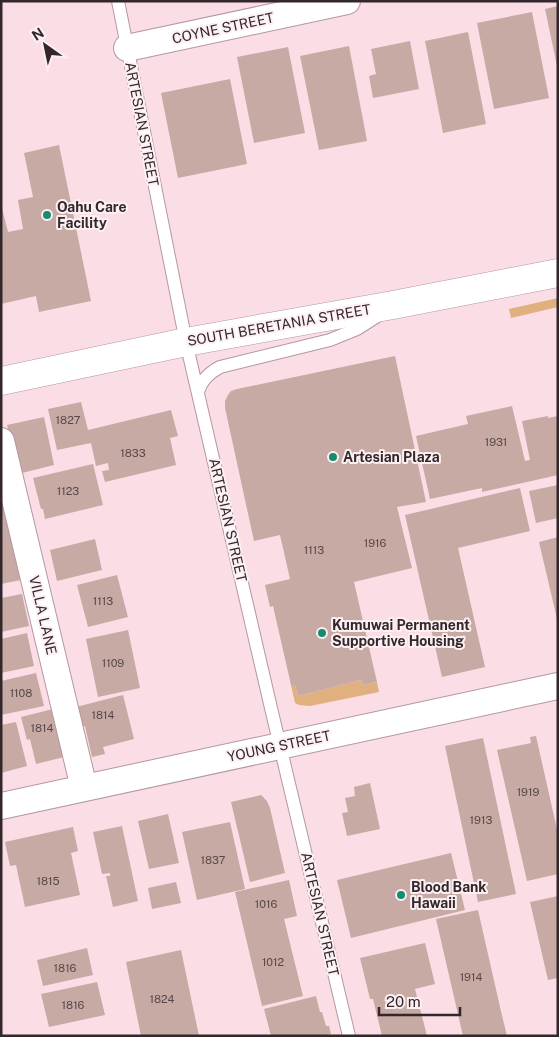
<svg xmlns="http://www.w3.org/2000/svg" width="559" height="1037" font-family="'Public Sans',sans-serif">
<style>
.green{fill:#e0b07e}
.building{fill:#c7aaa3}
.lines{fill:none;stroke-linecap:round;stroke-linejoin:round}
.lane-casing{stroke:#b497a0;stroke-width:14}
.street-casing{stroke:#b497a0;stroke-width:28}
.primary-casing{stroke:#b497a0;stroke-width:29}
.lane{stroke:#fff;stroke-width:12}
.street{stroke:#fff;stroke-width:26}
.primary{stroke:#fff;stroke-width:28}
.poi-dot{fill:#168c6f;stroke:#fcf0f3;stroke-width:2}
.labels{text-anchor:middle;stroke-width:4;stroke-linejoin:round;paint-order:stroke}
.number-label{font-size:11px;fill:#584849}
.street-label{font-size:14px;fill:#33272b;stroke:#fcf0f3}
.poi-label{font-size:14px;font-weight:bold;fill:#33272b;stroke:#fcf0f3;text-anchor:start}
</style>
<rect width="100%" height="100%" fill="#fbdde6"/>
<path class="green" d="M 558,298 L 558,307 L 511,318 L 509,309 Z
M 361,680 L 363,685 L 377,682 L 379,692 L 310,706 L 299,705 L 295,703 L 291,685 L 295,685 L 298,696 Z"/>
<path class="building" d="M 558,6 L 558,66 L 557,66 L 545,9 Z
M 532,12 L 549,98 L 494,109 L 477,23 Z
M 468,32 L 486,124 L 443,133 L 425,41 Z
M 410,41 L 419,89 L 373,98 L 369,76 L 376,74 L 371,49 Z
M 349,46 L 367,141 L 319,150 L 300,56 Z
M 288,47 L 305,133 L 254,143 L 237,57 Z
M 230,79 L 247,164 L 178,178 L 161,93 Z
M 59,145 L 91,301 L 39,312 L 36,296 L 1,304 L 1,204 L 8,232 L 23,229 L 18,200 L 33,197 L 24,153 Z
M 395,356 L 426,502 L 397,507 L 412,568 L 354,582 L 377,682 L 363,685 L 361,680 L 298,696 L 295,685 L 291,685 L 273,606 L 270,607 L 265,585 L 290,579 L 280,535 L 254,541 L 225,408 L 225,401 L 228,395 L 231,391 L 237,389 Z
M 81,402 L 88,430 L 171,410 L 178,436 L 170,438 L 176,465 L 105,482 L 102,471 L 109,470 L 108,463 L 96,466 L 91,443 L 57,450 L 48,409 Z
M 512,406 L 525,461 L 530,460 L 522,421 L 548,416 L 548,418 L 558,416 L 558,475 L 482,492 L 482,488 L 430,499 L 416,436 L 468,424 L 466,416 Z
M 44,417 L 54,465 L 18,474 L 7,425 Z
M 93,464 L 103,505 L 45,519 L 43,509 L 41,509 L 33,478 Z
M 558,485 L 558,518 L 536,523 L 529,491 Z
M 520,488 L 530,531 L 458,548 L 485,667 L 442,677 L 405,515 Z
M 1,490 L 21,580 L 1,584 Z
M 558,537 L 558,619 L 557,619 L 539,542 Z
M 95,539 L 102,570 L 57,581 L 50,550 Z
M 117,575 L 128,617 L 88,627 L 77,585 Z
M 22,594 L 29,626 L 1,632 L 1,598 Z
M 128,630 L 140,688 L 98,697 L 86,639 Z
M 27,633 L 34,666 L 1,673 L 1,639 Z
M 36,673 L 44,706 L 1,715 L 1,681 Z
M 123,695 L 134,739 L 103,747 L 105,754 L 92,757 L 85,726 L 81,727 L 76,707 Z
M 53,709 L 68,756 L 36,764 L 30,739 L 27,740 L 21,717 Z
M 16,722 L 27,766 L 1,773 L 1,725 Z
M 536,736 L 558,834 L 558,874 L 527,881 L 497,750 L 531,743 L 530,737 Z
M 483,738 L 516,894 L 478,902 L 445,746 Z
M 370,783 L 380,829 L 347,836 L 342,813 L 348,812 L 345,798 L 355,796 L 354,787 Z
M 261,795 L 267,801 L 270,808 L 285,873 L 250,882 L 231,802 Z
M 168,814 L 179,863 L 149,869 L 138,821 Z
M 230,822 L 245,889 L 197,900 L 182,832 Z
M 122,826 L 138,901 L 113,907 L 106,876 L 110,876 L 110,873 L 102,874 L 93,832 Z
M 73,827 L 78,851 L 71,853 L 80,895 L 25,907 L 16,865 L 10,866 L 5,842 Z
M 451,853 L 465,910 L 351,938 L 337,880 Z
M 289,880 L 297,916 L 284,919 L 303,996 L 262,1006 L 235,892 Z
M 176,882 L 181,903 L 152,909 L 148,888 Z
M 558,896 L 558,978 L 548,980 L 530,902 Z
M 478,910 L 500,1007 L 507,1036 L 463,1036 L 436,919 Z
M 425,943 L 435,984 L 415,989 L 427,1036 L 382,1036 L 373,999 L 370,999 L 360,958 Z
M 87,948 L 93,975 L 43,986 L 37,960 Z
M 181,950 L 199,1036 L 141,1036 L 126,962 Z
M 97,982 L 105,1015 L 49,1027 L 41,994 Z
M 316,996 L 320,1012 L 322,1012 L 326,1026 L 329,1026 L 331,1034 L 323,1036 L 271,1036 L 264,1009 Z"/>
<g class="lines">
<defs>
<path id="lane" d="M 118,1 L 186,342 L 271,708 L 349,1036
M 198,392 C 201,380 209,373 220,367 L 330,340 L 357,329 L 379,315"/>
<path id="street" d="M 127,48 L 347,1
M 1,441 L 84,788
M 1,806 L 558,686"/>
<path id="primary" d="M 1,381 L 186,342 L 393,305 L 558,273"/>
</defs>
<use href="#lane" class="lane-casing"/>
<use href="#street" class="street-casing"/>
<use href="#primary" class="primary-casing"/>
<use href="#lane" class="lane"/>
<use href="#street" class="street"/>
<use href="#primary" class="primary"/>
</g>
<g class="poi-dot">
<circle cx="47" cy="215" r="5"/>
<circle cx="333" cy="457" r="5"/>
<circle cx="322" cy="633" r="5"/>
<circle cx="401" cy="895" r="5"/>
</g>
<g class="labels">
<g class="number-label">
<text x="68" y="424">1827</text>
<text x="496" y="446">1931</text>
<text x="133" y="457">1833</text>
<text x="68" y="495">1123</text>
<text x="375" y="547">1916</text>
<text x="314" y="554">1113</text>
<text x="103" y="605">1113</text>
<text x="113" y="667">1109</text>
<text x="21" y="697">1108</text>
<text x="103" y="719">1814</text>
<text x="42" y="732">1814</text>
<text x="528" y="796">1919</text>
<text x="481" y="824">1913</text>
<text x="213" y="864">1837</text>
<text x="48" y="885">1815</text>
<text x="266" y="908">1016</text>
<text x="273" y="966">1012</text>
<text x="65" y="972">1816</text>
<text x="471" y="981">1914</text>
<text x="162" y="1003">1824</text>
<text x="73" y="1009">1816</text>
</g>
<g class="street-label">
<text transform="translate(223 28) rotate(-12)" y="5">COYNE STREET</text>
<text transform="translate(142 124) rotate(79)" y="5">ARTESIAN STREET</text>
<text transform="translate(279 325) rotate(-10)" y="5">SOUTH BERETANIA STREET</text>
<text transform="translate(228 520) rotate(77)" y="5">ARTESIAN STREET</text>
<text transform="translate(43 615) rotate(77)" y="5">VILLA LANE</text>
<text transform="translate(279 746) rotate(-12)" y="5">YOUNG STREET</text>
<text transform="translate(320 914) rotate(77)" y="5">ARTESIAN STREET</text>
</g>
<g class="poi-label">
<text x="57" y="212">Oahu Care<tspan x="57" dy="16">Facility</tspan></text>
<text x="343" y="462">Artesian Plaza</text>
<text x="332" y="630">Kumuwai Permanent<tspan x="332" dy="16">Supportive Housing</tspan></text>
<text x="411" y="892">Blood Bank<tspan x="411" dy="16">Hawaii</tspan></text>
</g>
</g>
<rect width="559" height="1037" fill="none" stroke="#33272b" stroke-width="5"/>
<g transform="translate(45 45) rotate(327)" stroke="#fcf0f3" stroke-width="4" paint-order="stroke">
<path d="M0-4L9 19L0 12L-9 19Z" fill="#33272b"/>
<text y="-8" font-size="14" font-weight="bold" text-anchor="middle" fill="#33272b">N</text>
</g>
<path d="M379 1007v8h81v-8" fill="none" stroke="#33272b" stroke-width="2.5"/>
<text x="386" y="1007" font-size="15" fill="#33272b" stroke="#fcf0f3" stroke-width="4" paint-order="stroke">20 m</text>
</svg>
